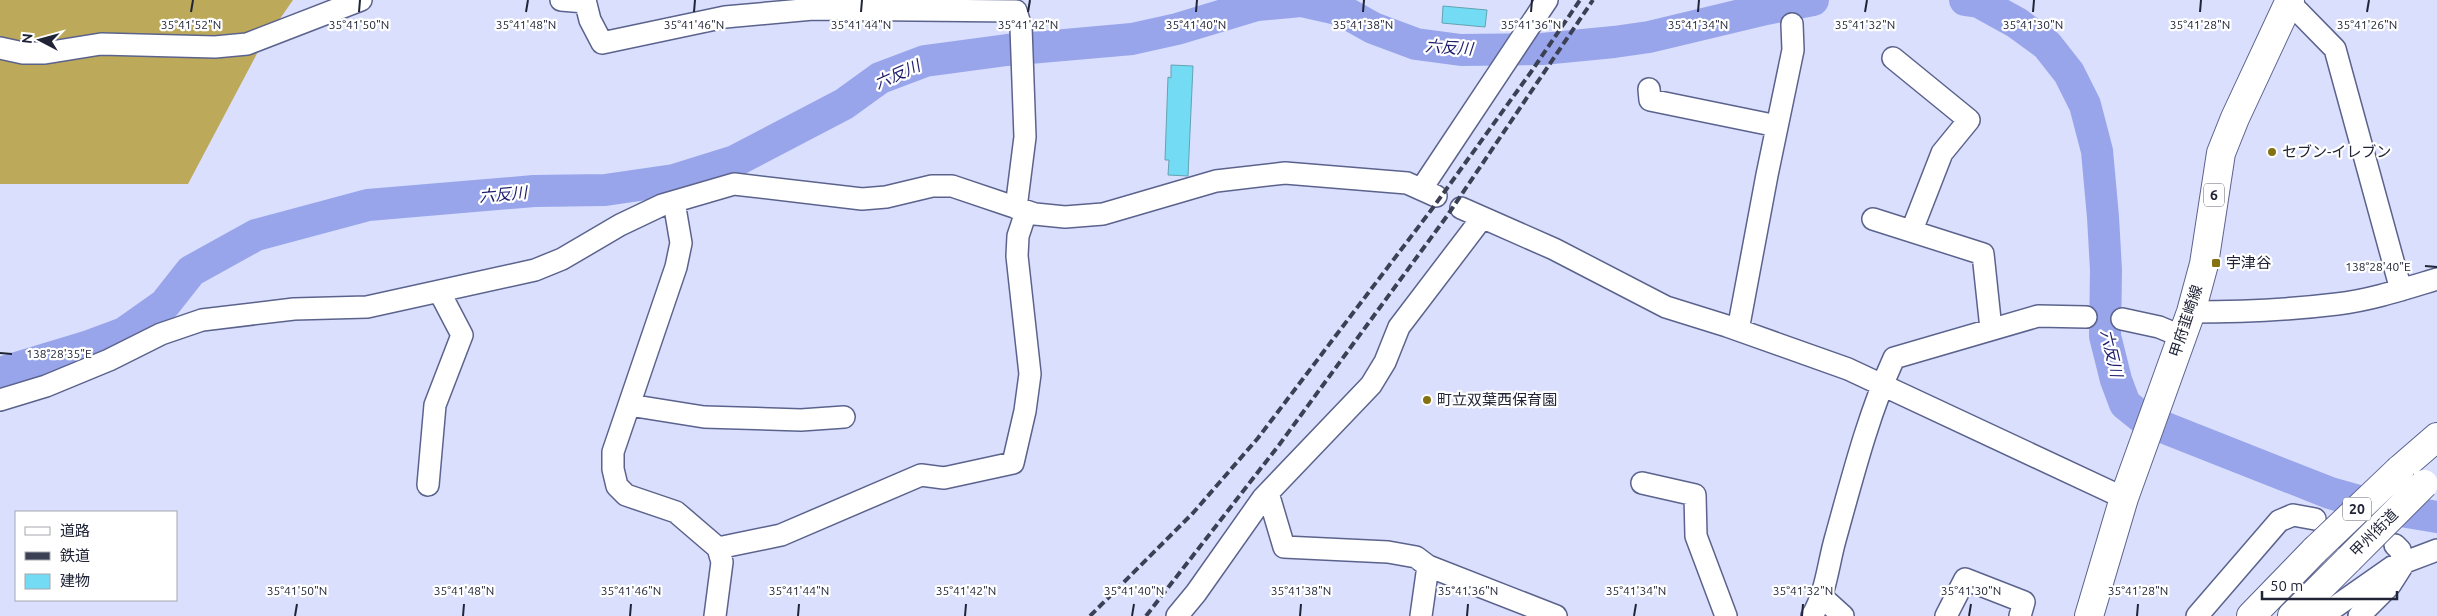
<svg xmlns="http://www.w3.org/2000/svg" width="2437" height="616" font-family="Ubuntu,'Noto Sans JP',sans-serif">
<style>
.forest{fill:#bda95a}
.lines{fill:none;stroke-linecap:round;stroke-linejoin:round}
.river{stroke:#98a5eb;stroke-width:32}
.building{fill:#73dbf4;stroke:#64a3b2}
.street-casing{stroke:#5b638d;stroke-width:24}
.primary-casing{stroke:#5b638d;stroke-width:30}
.highway-casing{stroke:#5b638d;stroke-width:30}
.street{stroke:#fff;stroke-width:21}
.primary{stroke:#fff;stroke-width:28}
.highway{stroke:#fff;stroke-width:28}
.rail{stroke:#3c4054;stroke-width:4;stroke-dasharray:8 4;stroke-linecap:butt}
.highway-bridge-casing{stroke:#5b638d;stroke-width:30;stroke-linecap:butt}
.highway-bridge{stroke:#fff;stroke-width:28}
.ticks{fill:none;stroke:#202436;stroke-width:2}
.poi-dot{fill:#857111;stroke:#fff;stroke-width:2}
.labels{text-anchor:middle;stroke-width:4.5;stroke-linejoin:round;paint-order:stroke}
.shield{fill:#fff;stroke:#636672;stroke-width:1}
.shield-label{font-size:14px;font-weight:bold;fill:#202436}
.poi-label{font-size:15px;fill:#202436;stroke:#fff;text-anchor:start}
.street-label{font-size:15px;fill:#202436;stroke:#fff}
.water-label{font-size:16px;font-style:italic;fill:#1f1e6d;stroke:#fff}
.ticks-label{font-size:12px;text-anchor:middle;fill:#202436;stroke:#fff;stroke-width:4.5;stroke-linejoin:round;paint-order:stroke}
</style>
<rect width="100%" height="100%" fill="#d9dffd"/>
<path class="forest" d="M 0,0 L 293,0 L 261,46 L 188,184 L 0,184 Z"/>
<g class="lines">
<path class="river" d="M 1965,0 L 1979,2 L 2017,23 L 2047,45 L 2069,73 L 2085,105 L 2097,151 L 2103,217 L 2106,270 L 2105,336 L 2116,380 L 2125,404 L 2145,420 L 2330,493 L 2383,508 L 2437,517
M 0,373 L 89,346 L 124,333 L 165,304 L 191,271 L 256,235 L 368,205 L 534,191 L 605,190 L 674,180 L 735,161 L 844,104 L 880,78 L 925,61 L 1007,50 L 1132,39 L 1177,29 L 1257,5 L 1301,1 L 1341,10 L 1373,28 L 1416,44 L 1461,50 L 1542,49 L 1614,42 L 1649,37 L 1766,9 L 1813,0"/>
</g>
<path class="building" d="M 1443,6 L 1487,10 L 1485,27 L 1442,23 Z
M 1171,65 L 1193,66 L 1188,176 L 1168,175 L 1169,160 L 1165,160 L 1168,77 L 1171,78 Z"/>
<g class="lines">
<defs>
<path id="street" d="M 561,0 L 585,2
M 585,0 L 590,20 L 602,43 L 725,17 L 813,9 L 1016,11 L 1021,27 L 1025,137 L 1016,208
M 2289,2 L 2335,49 L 2401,290
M 0,48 L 23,53 L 45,53 L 101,44 L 215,47 L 247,44 L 361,0
M 1893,58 L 1969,120 L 1942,153 L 1912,230
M 1649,89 L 1650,100 L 1777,126
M 1422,188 L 1547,0
M 674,202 L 681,243 L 676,267 L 613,452 L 613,469 L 617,486 L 626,495 L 676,512 L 718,548 L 722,562 L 715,616
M 1461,208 L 1554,249 L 1666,307 L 1727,326 L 1848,369 L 2124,498
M 1873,219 L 1983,254 L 1991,329
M 2191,312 C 2240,312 2288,310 2337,304 C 2371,300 2404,289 2437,279
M 2122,319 L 2159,327 L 2183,337
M 1738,330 L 1767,175 L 1793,50 L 1792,24
M 0,400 L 46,386 L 109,360 L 161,334 L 202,320 L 294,309 L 367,307 L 535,270 L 562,259 L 620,225 L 662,205 L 734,184 L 862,199 L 886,197 L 932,186 L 952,186 L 1035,214 L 1065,217 L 1103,214 L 1216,181 L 1285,173 L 1407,183 L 1436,196
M 629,405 L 704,417 L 801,420 L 844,417
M 1642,483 L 1695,495 L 1696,536 L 1726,616
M 428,485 L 435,405 L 462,335 L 440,293
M 1268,493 L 1284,547 L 1388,552 L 1416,557 L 1428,566 L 1556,616
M 718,548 L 781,535 L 921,475 L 944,478 L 1013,463 L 1025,411 L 1030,374 L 1017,256 L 1018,236 L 1026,212
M 1822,597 L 1843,616
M 1177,616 L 1196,593 L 1263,498 L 1371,385 L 1385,362 L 1399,327 L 1482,218
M 1421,616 L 1428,566
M 1812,616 C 1826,593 1828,565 1835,540 C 1852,479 1868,415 1894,358 L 2038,316 L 2086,317
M 1946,616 L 1965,579 L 2024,602 L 2020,616
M 2197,616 L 2279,521 L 2293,515 L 2315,519
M 2322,616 L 2392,567 L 2437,550
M 2359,616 L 2390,585 L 2404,563 L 2400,550 L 2395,545"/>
<path id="primary" d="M 2089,616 L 2124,498 L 2191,312 L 2204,264 L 2221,153 L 2235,118 L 2290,0"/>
<path id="highway" d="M 2400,469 L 2437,437
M 2251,616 L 2315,550
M 2292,616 L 2349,559"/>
</defs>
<use href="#street" class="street-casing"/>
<use href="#primary" class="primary-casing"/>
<use href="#highway" class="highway-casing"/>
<use href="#street" class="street"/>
<use href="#primary" class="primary"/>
<use href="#highway" class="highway"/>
<path class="rail" d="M 1090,616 L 1193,513 L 1258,438 L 1432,209 L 1531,72 L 1580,0
M 1146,616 L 1279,445 L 1447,216 L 1593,0"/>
<defs>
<path id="highway-bridge" d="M 2315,550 L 2400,469
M 2349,559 L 2424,484"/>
</defs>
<use href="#highway-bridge" class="highway-bridge-casing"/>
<use href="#highway-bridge" class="highway-bridge"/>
</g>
<path class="ticks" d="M 191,12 L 193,0M 359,12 L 360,0M 526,12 L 528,0M 694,12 L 695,0M 861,12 L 862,0M 1028,12 L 1030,0M 1196,12 L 1197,0M 1363,12 L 1364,0M 1531,12 L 1532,0M 1698,12 L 1699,0M 1865,12 L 1867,0M 2033,12 L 2034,0M 2200,12 L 2201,0M 2367,12 L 2369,0M 2425,266 L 2437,267M 0,353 L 12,354M 295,616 L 297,604M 463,616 L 464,604M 630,616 L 631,604M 798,616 L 799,604M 965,616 L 966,604M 1132,616 L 1134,604M 1300,616 L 1301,604M 1467,616 L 1468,604M 1634,616 L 1636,604M 1802,616 L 1803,604M 1969,616 L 1971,604M 2137,616 L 2138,604"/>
<g class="poi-dot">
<circle cx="2272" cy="152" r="5"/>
<rect x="2211" y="258" width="10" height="10" rx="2.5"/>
<circle cx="1427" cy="400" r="5"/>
</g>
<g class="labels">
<g class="shield">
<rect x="2204" y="183.5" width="20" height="23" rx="4"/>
<rect x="2343" y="497.5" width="28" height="23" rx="4"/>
</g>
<g class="shield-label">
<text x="2214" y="200">6</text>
<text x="2357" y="514">20</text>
</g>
<g class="poi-label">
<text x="2282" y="157">セブン-イレブン</text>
<text x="2226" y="268">宇津谷</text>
<text x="1437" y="405">町立双葉西保育園</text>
</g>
<g class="street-label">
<text transform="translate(2186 321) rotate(-72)" y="5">甲府韮崎線</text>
<text transform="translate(2374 533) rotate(-45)" y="5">甲州街道</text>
</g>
<g class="water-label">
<text transform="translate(1449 47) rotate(4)" y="6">六反川</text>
<text transform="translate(897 74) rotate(-24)" y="6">六反川</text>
<text transform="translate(503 194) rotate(-5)" y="6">六反川</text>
<text transform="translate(2112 353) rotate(77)" y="6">六反川</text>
</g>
</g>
<g class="ticks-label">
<text x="191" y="29">35°41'52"N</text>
<text x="359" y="29">35°41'50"N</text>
<text x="526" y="29">35°41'48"N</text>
<text x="694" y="29">35°41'46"N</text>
<text x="861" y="29">35°41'44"N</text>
<text x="1028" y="29">35°41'42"N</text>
<text x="1196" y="29">35°41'40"N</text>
<text x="1363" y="29">35°41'38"N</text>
<text x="1531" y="29">35°41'36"N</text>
<text x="1698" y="29">35°41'34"N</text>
<text x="1865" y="29">35°41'32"N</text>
<text x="2033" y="29">35°41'30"N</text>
<text x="2200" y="29">35°41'28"N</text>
<text x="2367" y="29">35°41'26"N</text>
<text x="2378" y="271">138°28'40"E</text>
<text x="59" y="358">138°28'35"E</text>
<text x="297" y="595">35°41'50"N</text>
<text x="464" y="595">35°41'48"N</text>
<text x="631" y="595">35°41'46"N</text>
<text x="799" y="595">35°41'44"N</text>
<text x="966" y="595">35°41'42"N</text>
<text x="1134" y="595">35°41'40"N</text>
<text x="1301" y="595">35°41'38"N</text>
<text x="1468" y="595">35°41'36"N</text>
<text x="1636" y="595">35°41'34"N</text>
<text x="1803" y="595">35°41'32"N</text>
<text x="1971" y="595">35°41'30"N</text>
<text x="2138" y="595">35°41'28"N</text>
</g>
<rect x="15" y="511" width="162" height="90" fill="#ffffff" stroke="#a6a7af"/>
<rect x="25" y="527" width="25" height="8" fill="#ffffff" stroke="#a6a7af"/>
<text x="60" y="536" font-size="15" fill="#202436">道路</text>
<rect x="25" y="552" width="25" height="8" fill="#3c4054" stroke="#a6a7af"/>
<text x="60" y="561" font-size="15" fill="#202436">鉄道</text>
<rect x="25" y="574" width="25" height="15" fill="#73dbf4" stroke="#a6a7af"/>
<text x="60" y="586" font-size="15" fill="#202436">建物</text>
<g transform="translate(40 40) rotate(276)" stroke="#ffffff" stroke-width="4" paint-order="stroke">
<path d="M0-4L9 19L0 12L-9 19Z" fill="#202436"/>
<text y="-8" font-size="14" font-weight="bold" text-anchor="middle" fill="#202436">N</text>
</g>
<path d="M2262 591v8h135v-8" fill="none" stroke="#202436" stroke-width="2.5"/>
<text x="2270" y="591" font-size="15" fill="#202436" stroke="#ffffff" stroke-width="4" paint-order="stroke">50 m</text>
</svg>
